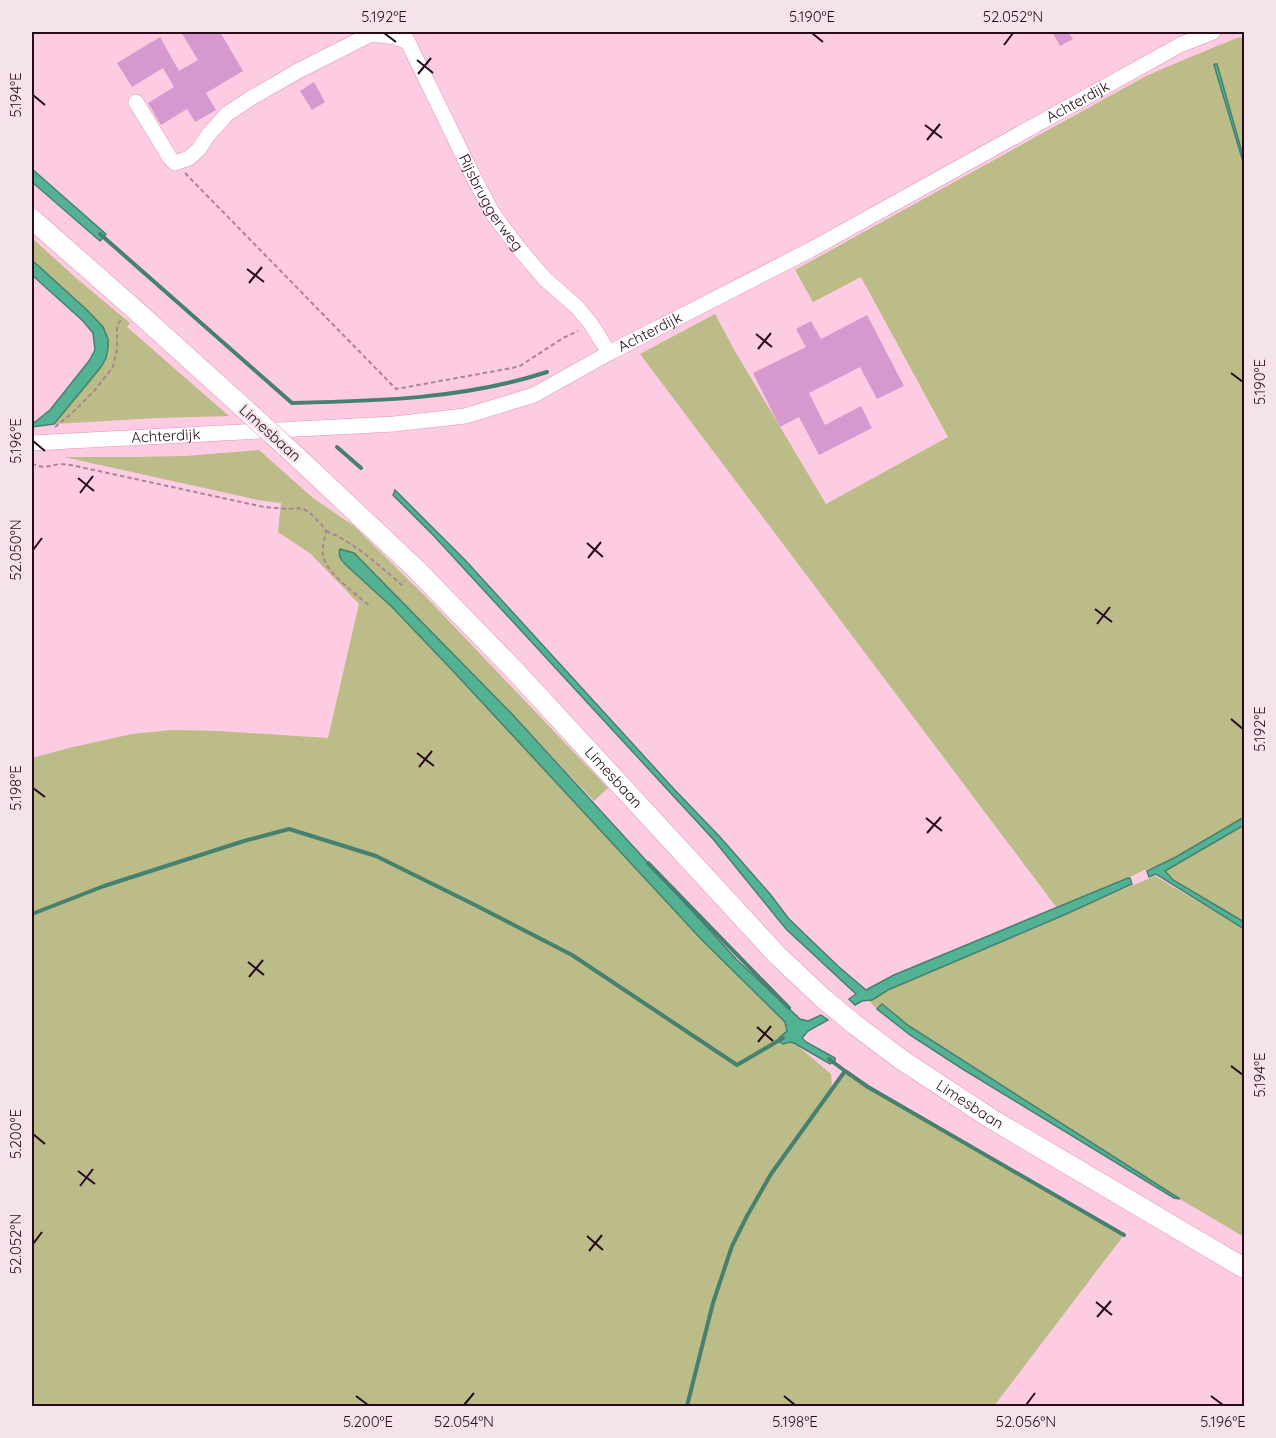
<svg xmlns="http://www.w3.org/2000/svg" width="1276" height="1438" font-family="Quicksand,sans-serif">
<style>
.green{fill:#bbbc87}
.water{fill:#53b293;stroke:#46806f;stroke-width:1.5}
.lines{fill:none;stroke-linecap:round;stroke-linejoin:round}
.stream{stroke:#46806f;stroke-width:4}
.building{fill:#d599d0}
.minor-casing{stroke:#e192b9;stroke-width:16}
.major-casing{stroke:#e192b9;stroke-width:21}
.path{stroke:#ad8397;stroke-width:2;stroke-dasharray:4.5 3;stroke-linecap:butt}
.minor{stroke:#fff;stroke-width:15}
.major{stroke:#fff;stroke-width:20}
.major-bridge-casing{stroke:#e192b9;stroke-width:21;stroke-linecap:butt}
.major-bridge{stroke:#fff;stroke-width:20}
.ticks{fill:none;stroke:#280b1a;stroke-width:2}
.labels{text-anchor:middle;stroke-width:5;stroke-linejoin:round;paint-order:stroke}
.street-label{font-size:15px;fill:#280b1a;stroke:#f4e3ea}
.neatline{fill:none;stroke:#280b1a;stroke-width:2}
.ticks-label{font-size:15px;text-anchor:middle;fill:#280b1a}
</style>
<rect width="100%" height="100%" fill="#fdcbe2"/>
<path class="green" d="M 1244,37 L 1244,159 L 1217,64 L 1214,65 L 1244,165 L 1244,817 L 1176,857 L 1146,870 L 1144,870 L 1128,878 L 1057,908 L 640,354 L 715,314 L 736,353 L 826,504 L 948,437 L 861,277 L 813,302 L 795,270 L 1146,76 L 1212,48 L 1237,38 Z
M 32,238 L 76,278 L 130,323 L 127,327 L 229,416 L 157,418 L 54,424 L 101,367 L 106,358 L 108,348 L 108,339 L 103,327 L 88,311 L 32,260 Z
M 259,450 L 313,498 L 354,526 L 426,597 L 608,788 L 594,801 L 512,714 L 340,559 L 346,565 L 392,607 L 453,671 L 701,939 L 785,1022 L 787,1031 L 779,1038 L 783,1044 L 790,1042 L 794,1043 L 831,1074 L 832,1088 L 845,1071 L 1124,1235 L 994,1406 L 32,1406 L 32,758 L 69,748 L 132,734 L 172,730 L 218,731 L 328,738 L 359,604 L 311,554 L 278,532 L 281,503 L 258,500 L 64,457 L 133,457 L 186,456 Z
M 1244,825 L 1244,922 L 1173,880 L 1164,871 Z
M 1155,876 L 1244,929 L 1244,1237 L 1180,1199 L 909,1026 L 882,1004 L 877,1009 L 868,1000 L 872,1000 L 888,990 Z"/>
<path class="water" d="M 1215,64 L 1217,64 L 1244,159 L 1244,165 L 1214,65 Z
M 32,169 L 106,234 L 100,241 L 32,182 Z
M 32,260 L 88,311 L 103,327 L 108,339 L 108,348 L 106,358 L 101,367 L 54,424 L 32,427 L 32,422 L 35,422 L 50,410 L 89,361 L 95,350 L 93,333 L 83,321 L 32,275 Z
M 395,490 L 466,561 L 673,788 L 720,837 L 770,894 L 789,919 L 839,967 L 866,990 L 894,975 L 1128,878 L 1130,878 L 1132,884 L 1064,915 L 888,990 L 872,1000 L 862,1001 L 855,1005 L 849,999 L 856,994 L 786,929 L 713,839 L 433,535 L 393,495 Z
M 340,549 L 354,553 L 512,714 L 737,960 L 800,1019 L 808,1021 L 821,1015 L 828,1020 L 808,1031 L 802,1038 L 806,1042 L 835,1058 L 835,1061 L 830,1064 L 794,1043 L 790,1042 L 783,1044 L 780,1042 L 779,1038 L 787,1031 L 785,1022 L 701,939 L 453,671 L 392,607 L 346,565 C 341,560 338,556 340,549 Z
M 1244,817 L 1244,825 L 1165,871 L 1173,880 L 1244,922 L 1244,929 L 1156,874 L 1149,877 L 1147,871 L 1176,857 Z
M 882,1004 L 909,1026 L 1180,1199 L 1174,1198 L 961,1068 L 910,1035 L 877,1009 Z"/>
<g class="lines">
<path class="stream" d="M 100,234 L 292,403 C 378,401 464,399 547,372
M 337,447 L 361,468
M 648,863 L 789,1008
M 32,914 L 104,886 L 244,841 L 289,829 L 376,856 L 475,905 L 572,955 L 737,1065 L 783,1038
M 845,1071 L 868,1087 L 1124,1235
M 687,1406 L 713,1303 L 732,1246 L 747,1216 L 771,1174 L 845,1071 L 829,1059"/>
</g>
<path class="building" d="M 181,32 L 220,32 L 243,71 L 206,93 L 216,110 L 195,122 L 187,109 L 161,125 L 148,103 L 174,87 L 163,68 L 132,87 L 117,63 L 160,37 L 179,71 L 198,60 Z
M 1052,32 L 1068,32 L 1073,39 L 1060,46 Z
M 314,82 L 325,102 L 312,110 L 300,91 Z
M 867,315 L 904,386 L 877,399 L 860,367 L 809,393 L 825,425 L 861,406 L 872,428 L 819,455 L 799,417 L 780,427 L 753,373 L 806,347 L 796,329 L 811,321 L 821,339 Z"/>
<g class="lines">
<defs>
<g id="minor">
<path id="s1" d="M 403,32 L 474,178 L 493,214 L 521,251 L 545,279 L 577,307 L 591,324 L 609,353"/>
<path d="M 372,34 L 395,37 L 408,42"/>
<path d="M 136,102 L 170,158 L 175,163 L 189,158 L 199,149 L 208,135 L 227,114 L 251,98 L 298,71 L 375,32"/>
<path id="s2" d="M 32,443 L 394,424 L 465,416 L 534,395 L 609,353 L 810,250 L 1180,45 L 1213,32"/>
</g>
<g id="major">
<path d="M 32,219 L 132,307 L 247,411"/>
<path id="s3" d="M 296,456 L 416,569 L 518,674 L 778,956 L 825,1000 L 854,1024 L 902,1060 L 990,1118 L 1244,1268"/>
</g>
</defs>
<use href="#minor" class="minor-casing"/>
<use href="#major" class="major-casing"/>
<path class="path" d="M 185,173 L 396,389 L 512,368 L 520,366 L 563,338 L 578,331
M 55,427 L 72,413 L 95,390 L 113,367 L 117,349 L 117,326 L 122,318
M 32,463 C 42,470 50,465 61,464 C 64,464 67,465 71,465 L 264,507 L 288,509 L 302,508 L 310,513 L 321,524 L 326,531 C 325,538 322,547 323,555 C 324,571 358,596 371,607
M 326,531 C 356,543 378,565 402,585 L 405,581"/>
<use href="#minor" class="minor"/>
<use href="#major" class="major"/>
<defs>
<path id="major-bridge" d="M 247,411 L 296,456"/>
</defs>
<use href="#major-bridge" class="major-bridge-casing"/>
<use href="#major-bridge" class="major-bridge"/>
</g>
<path class="ticks" d="M 384,33 L 396,42M 812,33 L 823,42M 1004,45 L 1013,33M 417,60 L 433,73M 418,74 L 431,58M 33,95 L 45,105M 925,125 L 942,138M 927,140 L 940,124M 247,269 L 264,282M 249,283 L 262,267M 756,334 L 772,347M 758,349 L 771,333M 1231,373 L 1243,382M 33,441 L 45,451M 78,478 L 94,491M 80,493 L 93,476M 587,543 L 603,557M 33,550 L 42,538M 588,558 L 601,542M 1095,609 L 1112,622M 1097,624 L 1110,607M 1231,719 L 1243,729M 417,753 L 434,766M 419,767 L 432,751M 33,788 L 45,797M 926,818 L 942,831M 927,833 L 941,817M 248,962 L 264,975M 249,977 L 263,960M 757,1027 L 773,1041M 758,1042 L 771,1026M 1231,1066 L 1243,1075M 33,1134 L 45,1144M 78,1171 L 95,1184M 80,1186 L 93,1169M 587,1236 L 603,1250M 33,1244 L 42,1232M 589,1251 L 602,1235M 1096,1302 L 1112,1315M 1097,1317 L 1111,1301M 356,1396 L 368,1405M 784,1396 L 795,1405M 1211,1396 L 1223,1405M 464,1405 L 474,1393M 1026,1405 L 1035,1393"/>
<g class="labels">
<g class="street-label">
<text dy="5" stroke="none"><textPath href="#s2" startOffset="1124">Achterdijk</textPath></text>
<text dy="5" stroke="none"><textPath href="#s1" startOffset="192">Rijsbruggerweg</textPath></text>
<text dy="5" stroke="none"><textPath href="#s2" startOffset="638">Achterdijk</textPath></text>
<text transform="translate(270 433) rotate(42)" y="5">Limesbaan</text>
<text dy="5" stroke="none"><textPath href="#s2" startOffset="134">Achterdijk</textPath></text>
<text dy="5" stroke="none"><textPath href="#s3" startOffset="452">Limesbaan</textPath></text>
<text dy="5" stroke="none"><textPath href="#s3" startOffset="938">Limesbaan</textPath></text>
</g>
</g>
<rect width="1276" height="1438" fill="none" stroke="#f4e3ea" stroke-width="66"/>
<rect x="33" y="33" width="1210" height="1372" class="neatline"/>
<g class="ticks-label">
<text x="384" y="22">5.192°E</text>
<text x="812" y="22">5.190°E</text>
<text x="1013" y="22">52.052°N</text>
<text transform="translate(16 95) rotate(-90)" y="5">5.194°E</text>
<text transform="translate(1260 382) rotate(-90)" y="5">5.190°E</text>
<text transform="translate(16 441) rotate(-90)" y="5">5.196°E</text>
<text transform="translate(16 550) rotate(-90)" y="5">52.050°N</text>
<text transform="translate(1260 729) rotate(-90)" y="5">5.192°E</text>
<text transform="translate(16 788) rotate(-90)" y="5">5.198°E</text>
<text transform="translate(1260 1075) rotate(-90)" y="5">5.194°E</text>
<text transform="translate(16 1134) rotate(-90)" y="5">5.200°E</text>
<text transform="translate(16 1244) rotate(-90)" y="5">52.052°N</text>
<text x="368" y="1427">5.200°E</text>
<text x="464" y="1427">52.054°N</text>
<text x="795" y="1427">5.198°E</text>
<text x="1026" y="1427">52.056°N</text>
<text x="1223" y="1427">5.196°E</text>
</g>
</svg>
